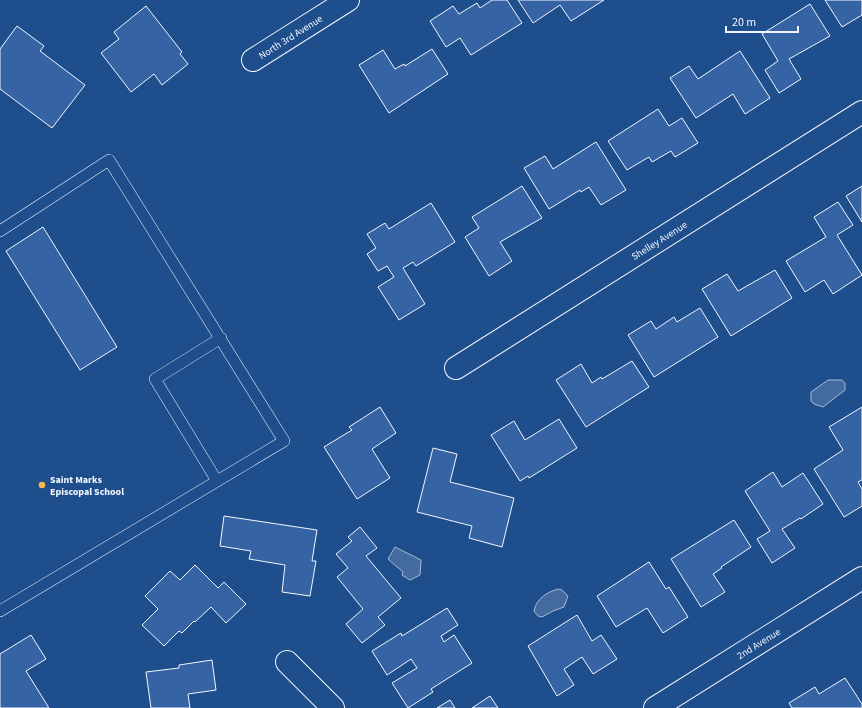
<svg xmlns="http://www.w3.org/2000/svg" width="862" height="708" font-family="'Source Sans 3',sans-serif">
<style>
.water{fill:#446ba0;stroke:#a8bbd7}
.building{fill:#3563a3;stroke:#f2f6ff}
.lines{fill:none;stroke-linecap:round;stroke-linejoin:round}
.service-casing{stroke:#f2f6ff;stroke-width:12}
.minor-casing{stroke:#f2f6ff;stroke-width:24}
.tertiary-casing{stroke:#f2f6ff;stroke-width:24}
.service{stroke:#1f4e8c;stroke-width:11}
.minor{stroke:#1f4e8c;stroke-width:22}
.tertiary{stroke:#1f4e8c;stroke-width:22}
.poi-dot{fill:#ffb74d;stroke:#1f4e8c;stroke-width:1.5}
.labels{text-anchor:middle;stroke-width:3;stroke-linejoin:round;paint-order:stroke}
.street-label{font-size:10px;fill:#f2f6ff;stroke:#1f4e8c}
.poi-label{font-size:10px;font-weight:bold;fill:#f2f6ff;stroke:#1f4e8c;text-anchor:start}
</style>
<rect width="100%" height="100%" fill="#1f4e8c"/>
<path class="water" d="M 828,380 L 842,380 L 845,383 L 845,390 L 823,407 L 814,404 L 811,401 L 811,392 Z
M 395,547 L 421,560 L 420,575 L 410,580 L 402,575 L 403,572 L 388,559 Z
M 558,589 L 562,590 L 568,596 L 564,607 L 553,611 L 542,617 L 538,616 L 534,611 C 536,599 547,592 558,589 Z"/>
<path class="building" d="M 492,0 L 507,0 L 522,23 L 471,55 L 460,38 L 446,47 L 430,21 L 453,6 L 459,14 L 477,3 L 480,8 Z
M 518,0 L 604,0 L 571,21 L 560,5 L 533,23 Z
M 825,0 L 862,0 L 862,15 L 842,27 Z
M 810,4 L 830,36 L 789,59 L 801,79 L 779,93 L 765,70 L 778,61 L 762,34 Z
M 146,6 L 182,52 L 180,54 L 188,64 L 162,85 L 154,74 L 131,92 L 101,53 L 119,39 L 114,32 Z
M 17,26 L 44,46 L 40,51 L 85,85 L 52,128 L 0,89 L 0,49 Z
M 432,49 L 448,74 L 389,113 L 359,65 L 383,50 L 395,69 L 404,64 L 405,66 Z
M 740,51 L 770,98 L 745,114 L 733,94 L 696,118 L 670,78 L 689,66 L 698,79 Z
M 658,109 L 669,126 L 682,118 L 698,143 L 675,157 L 671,151 L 652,162 L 649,157 L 627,170 L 608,141 Z
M 596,142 L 626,190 L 601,205 L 589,187 L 581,192 L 580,190 L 549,209 L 524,168 L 545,156 L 553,169 Z
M 522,186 L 542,218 L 500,242 L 512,261 L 489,276 L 465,237 L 479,228 L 472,217 Z
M 862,186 L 862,222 L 846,196 Z
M 838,202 L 853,225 L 837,235 L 862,275 L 833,294 L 824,280 L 805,292 L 786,261 L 826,237 L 814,217 Z
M 431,203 L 455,242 L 416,266 L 413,262 L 403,268 L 425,304 L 399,320 L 378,287 L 394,277 L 387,266 L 378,271 L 367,254 L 376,248 L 367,234 L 385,223 L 389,229 Z
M 43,227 L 117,347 L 80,370 L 6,251 Z
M 775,270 L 792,298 L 731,336 L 702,289 L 727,274 L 738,291 Z
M 700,308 L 718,337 L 654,377 L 628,335 L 651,321 L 656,329 L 674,317 L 677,322 Z
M 632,361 L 649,387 L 586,427 L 556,380 L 581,364 L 592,383 L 601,377 L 602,379 Z
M 380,407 L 396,433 L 372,449 L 390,478 L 357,499 L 324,447 L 352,430 L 349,427 Z
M 862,407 L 862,480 L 858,482 L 862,489 L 862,506 L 844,517 L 814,469 L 843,450 L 829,427 Z
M 559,419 L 577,448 L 529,478 L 528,476 L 520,481 L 491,435 L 514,421 L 525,440 Z
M 433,448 L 457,454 L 450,482 L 514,498 L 502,547 L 469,538 L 472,526 L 417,512 Z
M 773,472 L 782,487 L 803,473 L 823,504 L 801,519 L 800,518 L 782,529 L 795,548 L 772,563 L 757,539 L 770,531 L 745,491 Z
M 224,516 L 317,530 L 312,561 L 316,561 L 310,596 L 282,592 L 285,565 L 249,559 L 251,551 L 220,546 Z
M 734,520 L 751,547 L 721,567 L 722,568 L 713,574 L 725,592 L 701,607 L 671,559 Z
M 360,527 L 377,548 L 366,556 L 401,598 L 378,617 L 385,625 L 362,643 L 346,624 L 363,609 L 337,577 L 348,568 L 336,554 L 352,541 L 348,537 Z
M 649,562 L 666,589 L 669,587 L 688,617 L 663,633 L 647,608 L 616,627 L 597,596 Z
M 195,565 L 218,588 L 224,582 L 246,604 L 226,623 L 211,607 L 195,622 L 194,621 L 182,633 L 179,631 L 164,646 L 142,625 L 158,609 L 145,596 L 170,571 L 180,580 Z
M 447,608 L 458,625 L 441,636 L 444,642 L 454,635 L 472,663 L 431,689 L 433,692 L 408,708 L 392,683 L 417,668 L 411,659 L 387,675 L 372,651 L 401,633 L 402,636 Z
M 577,615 L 592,641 L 601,635 L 617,659 L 593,674 L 582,657 L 564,669 L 574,685 L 557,696 L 528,646 Z
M 31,635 L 46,659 L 26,671 L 49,708 L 0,708 L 0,654 Z
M 212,660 L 216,690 L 188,694 L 190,708 L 151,708 L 146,672 L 179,668 L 179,665 Z
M 845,678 L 862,704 L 862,708 L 792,708 L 789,703 L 815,687 L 819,694 Z
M 490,696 L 498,708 L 472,708 Z
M 450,700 L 455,708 L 437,708 Z"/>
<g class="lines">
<defs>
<path id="service" d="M 0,231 L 109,160 L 284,441 L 0,611
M 217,481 L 155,379 L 221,338"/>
<g id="minor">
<path id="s1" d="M 253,60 L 348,0"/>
<path id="s2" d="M 456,368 L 862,112"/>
<path d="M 287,662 L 333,708"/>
</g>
<g id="tertiary">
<path id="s3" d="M 655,708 L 862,578"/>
</g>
</defs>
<use href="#service" class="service-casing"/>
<use href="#minor" class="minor-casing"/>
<use href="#tertiary" class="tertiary-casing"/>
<use href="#service" class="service"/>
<use href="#minor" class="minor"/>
<use href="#tertiary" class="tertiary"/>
</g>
<circle class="poi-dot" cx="42" cy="485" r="4"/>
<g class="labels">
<g class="street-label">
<text dy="4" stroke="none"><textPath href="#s1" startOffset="44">North 3rd Avenue</textPath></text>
<text dy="4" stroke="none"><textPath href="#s2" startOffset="240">Shelley Avenue</textPath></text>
<text dy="4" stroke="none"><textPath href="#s3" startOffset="122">2nd Avenue</textPath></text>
</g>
<g class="poi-label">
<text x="50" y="483">Saint Marks<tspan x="50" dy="12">Episcopal School</tspan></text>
</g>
</g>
<path d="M726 26v6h72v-6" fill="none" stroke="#f2f6ff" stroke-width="2"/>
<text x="732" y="26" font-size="12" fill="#f2f6ff" stroke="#1f4e8c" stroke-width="3" paint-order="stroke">20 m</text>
</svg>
